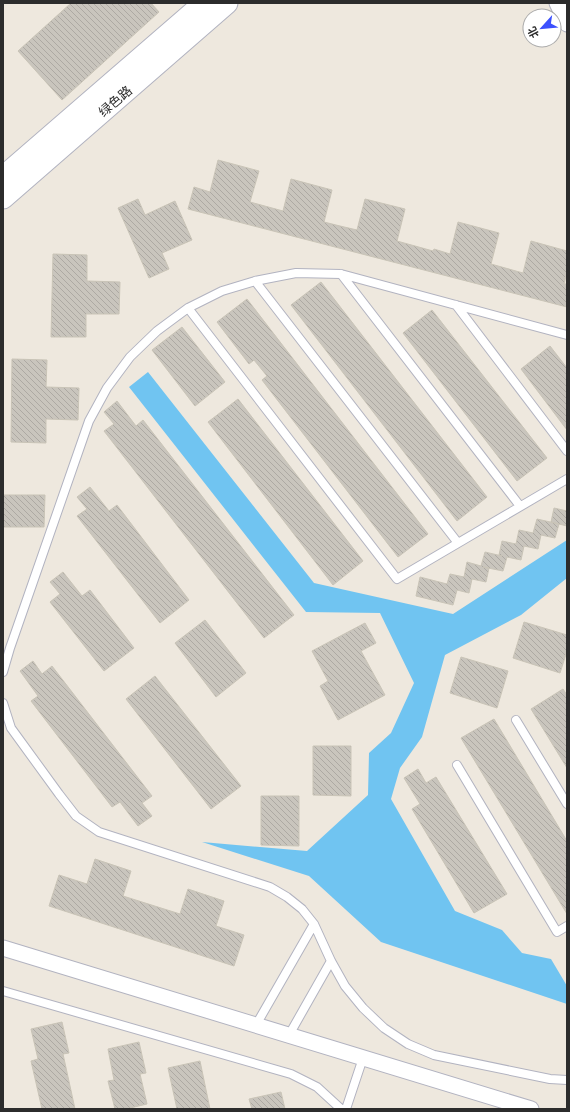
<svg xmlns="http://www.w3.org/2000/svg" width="570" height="1112" font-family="'Nunito Sans','Noto Sans SC',sans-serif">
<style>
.water{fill:#70c4f1}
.building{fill:url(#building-back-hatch);stroke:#c9c4b7}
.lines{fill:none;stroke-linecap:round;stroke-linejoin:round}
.lane-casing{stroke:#b2b3c0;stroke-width:10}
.street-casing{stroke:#b2b3c0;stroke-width:17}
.secondary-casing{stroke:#b2b3c0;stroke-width:23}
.lane{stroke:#fff;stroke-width:8}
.street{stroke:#fff;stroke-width:15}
.secondary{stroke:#fff;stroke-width:21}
.labels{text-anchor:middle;stroke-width:4;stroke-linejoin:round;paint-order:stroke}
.street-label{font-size:13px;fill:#2c2c2c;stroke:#fff}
</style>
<defs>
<pattern id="building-back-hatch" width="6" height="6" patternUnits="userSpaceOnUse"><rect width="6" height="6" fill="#c9c5bd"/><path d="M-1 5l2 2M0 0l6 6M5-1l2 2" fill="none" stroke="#ada9a3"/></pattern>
</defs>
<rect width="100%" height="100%" fill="#eee8de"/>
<path class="water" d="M 148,372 L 314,583 L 453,614 L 567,540 L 567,578 L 521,615 L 445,655 L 422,737 L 400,768 L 391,799 L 455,911 L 502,930 L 522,953 L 551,959 L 567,986 L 567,1004 L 381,942 L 309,876 L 202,842 L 307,851 L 368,795 L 369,753 L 391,733 L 414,683 L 380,613 L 306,612 L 129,387 Z"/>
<path class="building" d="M 71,3 L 151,3 L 159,12 L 62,100 L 18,51 Z
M 218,160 L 259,171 L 250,202 L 283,211 L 291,179 L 332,190 L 324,222 L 340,226 L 357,230 L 365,199 L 405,209 L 397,241 L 433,251 L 434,249 L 450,254 L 458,222 L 499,233 L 491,264 L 523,273 L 531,241 L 567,251 L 567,272 L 564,284 L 567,284 L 567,307 L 188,209 L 194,187 L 210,192 Z
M 138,199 L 145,215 L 175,201 L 192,240 L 162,253 L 169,269 L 149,278 L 118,208 Z
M 53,254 L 87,255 L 87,281 L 120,282 L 119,314 L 86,314 L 86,337 L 51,337 Z
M 321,282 L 487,497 L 457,521 L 291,305 Z
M 247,299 L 428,534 L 398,557 L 262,380 L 267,376 L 254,360 L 249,364 L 217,322 Z
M 432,310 L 547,458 L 517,481 L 403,333 Z
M 182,327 L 225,382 L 195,406 L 152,350 Z
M 550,346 L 567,368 L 567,430 L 521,369 Z
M 12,359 L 47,360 L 46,387 L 79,388 L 78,420 L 46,419 L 46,443 L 11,442 Z
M 238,399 L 363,561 L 333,585 L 208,422 Z
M 117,401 L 136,426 L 143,420 L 294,615 L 264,638 L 104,431 L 114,424 L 104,412 Z
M 90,487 L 109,511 L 117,505 L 189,600 L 160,623 L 77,516 L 87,509 L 77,497 Z
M 3,495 L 45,495 L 44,527 L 3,527 Z
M 554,508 L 567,511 L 567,526 L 551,522 Z
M 537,519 L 559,524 L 555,538 L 541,535 L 538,549 L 524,546 L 521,560 L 507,557 L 503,571 L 483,567 L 489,568 L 486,582 L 472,579 L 469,593 L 457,590 L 453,605 L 416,596 L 420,577 L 447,584 L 450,574 L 464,577 L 467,562 L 481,566 L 485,552 L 502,556 L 499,555 L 502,541 L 516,544 L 519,530 L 533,533 Z
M 63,572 L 82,596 L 90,590 L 134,648 L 104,671 L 50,602 L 60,594 L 50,582 Z
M 205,620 L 246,673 L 216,697 L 175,643 Z
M 524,622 L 567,635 L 567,651 L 560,673 L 513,658 Z
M 365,623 L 376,643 L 361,651 L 385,695 L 338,720 L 320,686 L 328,681 L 312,651 Z
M 461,657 L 508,671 L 497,708 L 450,693 Z
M 33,661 L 42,674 L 52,666 L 152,796 L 142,803 L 152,816 L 138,826 L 120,802 L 112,807 L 31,701 L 38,696 L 20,671 Z
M 155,676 L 241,786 L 211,809 L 126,699 Z
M 563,689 L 567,695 L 567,768 L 531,709 Z
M 494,719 L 567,841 L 567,914 L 461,738 Z
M 313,746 L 351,746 L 351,796 L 313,795 Z
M 418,769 L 426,783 L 436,777 L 507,894 L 474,913 L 412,809 L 420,804 L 404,778 Z
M 261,796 L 299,796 L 299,846 L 261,845 Z
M 95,859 L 131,871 L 123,896 L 180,914 L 188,889 L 224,901 L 216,926 L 244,935 L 234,966 L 49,906 L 59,875 L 87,884 Z
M 62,1022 L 69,1053 L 63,1054 L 75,1109 L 42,1109 L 31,1061 L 38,1059 L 31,1029 Z
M 139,1042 L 146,1073 L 140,1074 L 147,1104 L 126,1109 L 115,1109 L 108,1081 L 114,1080 L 108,1049 Z
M 200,1061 L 210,1109 L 177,1109 L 168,1068 Z
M 281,1092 L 285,1109 L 252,1109 L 249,1099 Z"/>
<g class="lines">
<defs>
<path id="lane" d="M 341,274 L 520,506
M 255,281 L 458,543
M 456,305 L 567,451
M 188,308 L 397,579 L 567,479
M 3,672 L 10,648 L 89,421 L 107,388 L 130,357 L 157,331 L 188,308 L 222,291 L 255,281 L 296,273 L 341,274 L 567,335
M 3,703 L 11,728 L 59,794 L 76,816 L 99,832 L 270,887 L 287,897 L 302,909 L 314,924 L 331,961 L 345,986 L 363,1008 L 384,1028 L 408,1044 L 434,1055 L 550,1079 L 567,1080
M 516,720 L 567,804
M 457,765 L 557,932 L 567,926
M 3,991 L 291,1074 L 317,1087 L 341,1109
M 256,1025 L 314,924
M 289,1035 L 331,961
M 346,1109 L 363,1058"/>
<path id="street" d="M 557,3 L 567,24
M 3,948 L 531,1109"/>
<path id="secondary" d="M 3,177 L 204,3
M 3,198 L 227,3"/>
</defs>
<use href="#lane" class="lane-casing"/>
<use href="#street" class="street-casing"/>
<use href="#secondary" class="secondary-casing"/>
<use href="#lane" class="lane"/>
<use href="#street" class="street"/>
<use href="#secondary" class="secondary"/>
</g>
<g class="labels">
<g class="street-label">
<text transform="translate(115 101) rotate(-41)" y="5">绿色路</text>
</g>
</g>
<rect width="570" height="1112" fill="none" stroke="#2c2c2c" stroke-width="8"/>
<g transform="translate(542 28) rotate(243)"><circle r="19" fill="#ffffff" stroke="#ababab"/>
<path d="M0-3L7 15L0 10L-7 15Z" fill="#3c50fd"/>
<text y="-6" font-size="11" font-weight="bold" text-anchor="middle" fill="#2c2c2c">北</text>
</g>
</svg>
